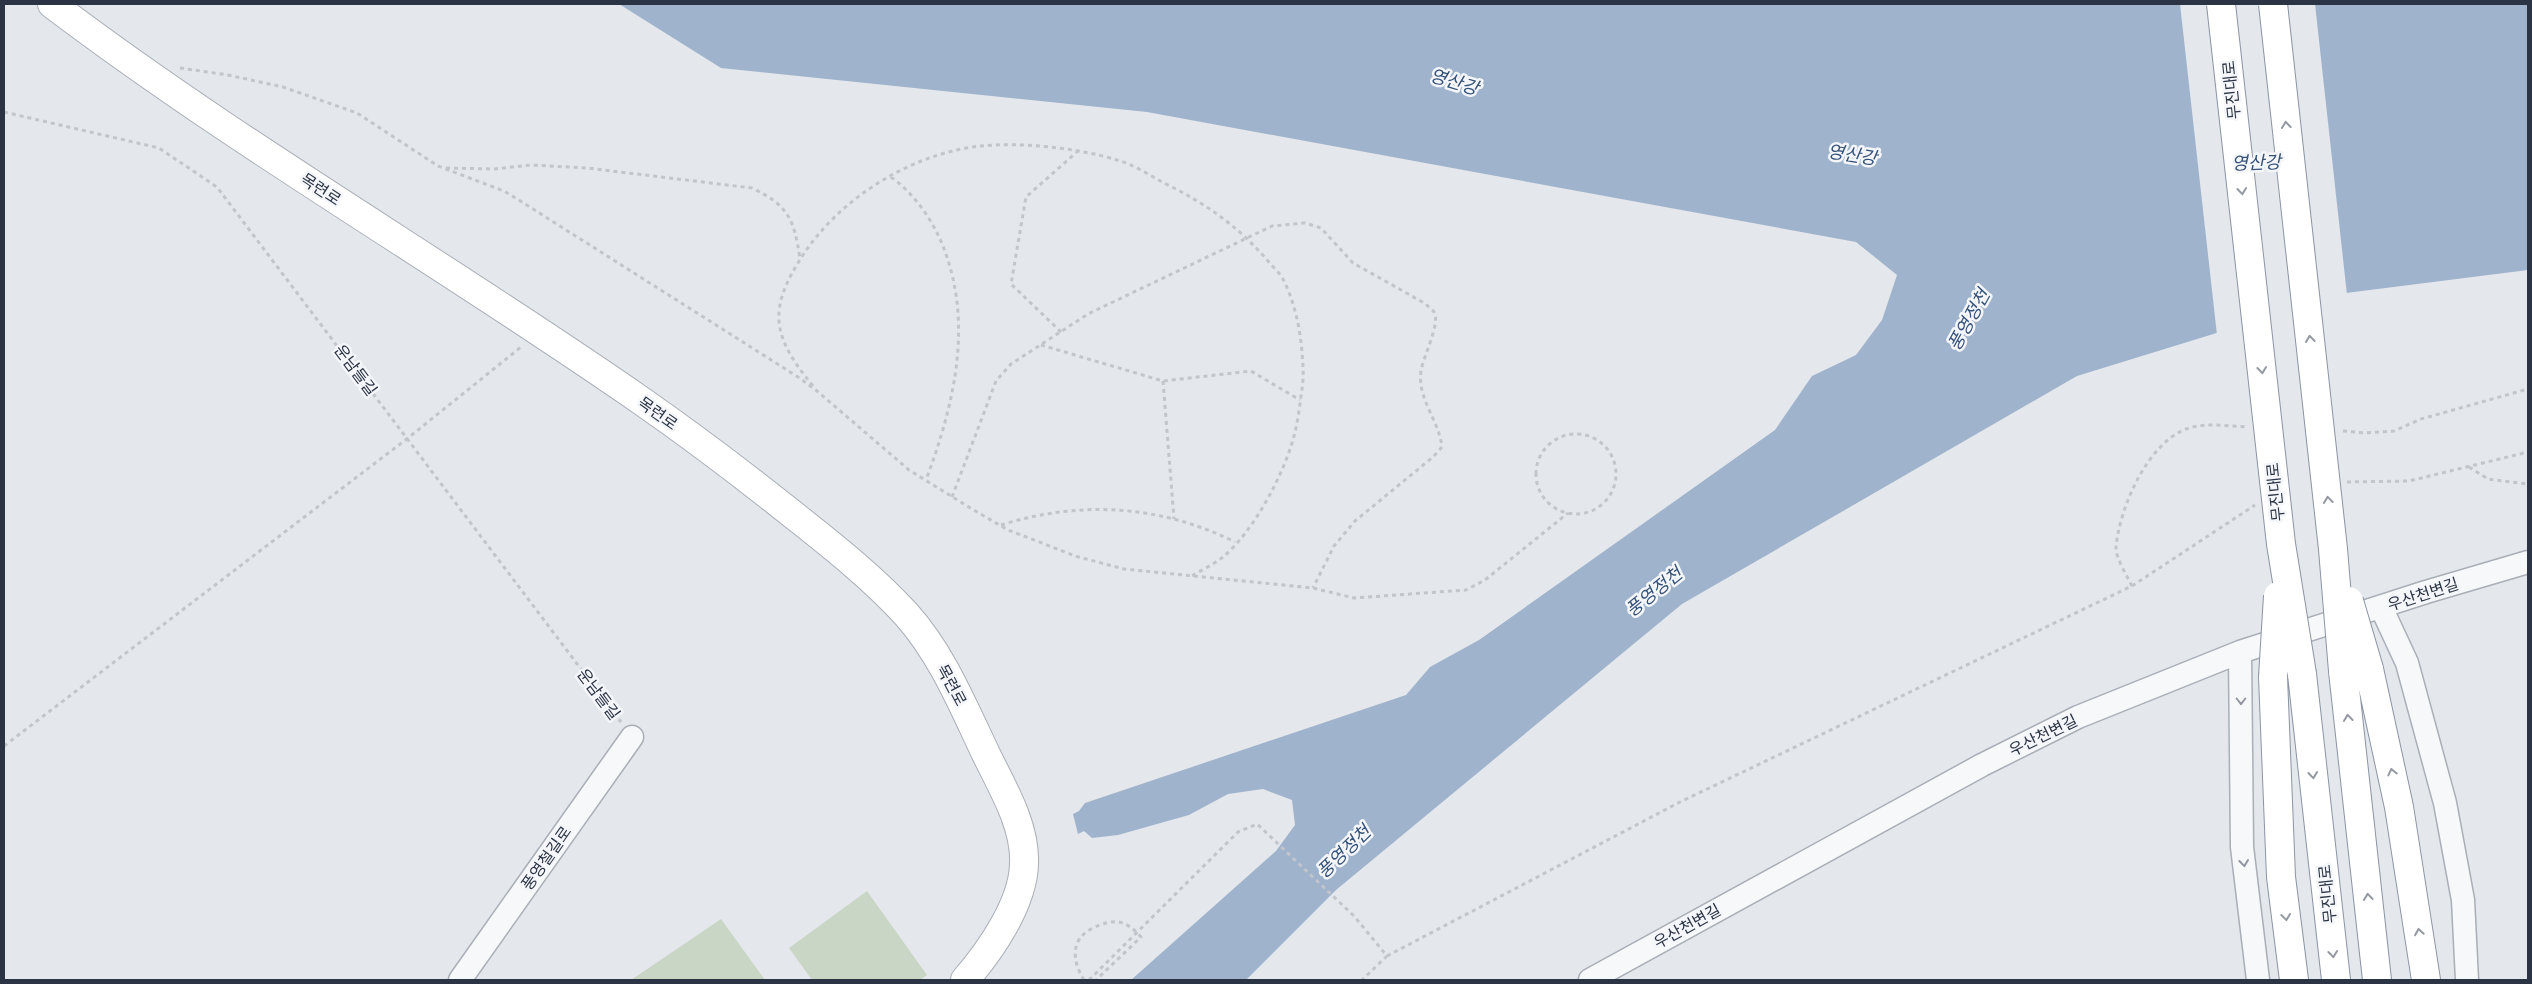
<svg xmlns="http://www.w3.org/2000/svg" width="2532" height="984" font-family="'Sofia Sans Condensed','Noto Sans KR',sans-serif">
<style>
.green{fill:#c9d6c5}
.water{fill:#9fb4cc}
.pier{fill:#e4e7ec}
.lines{fill:none;stroke-linecap:round;stroke-linejoin:round}
.street-casing{stroke:#a9aeb7;stroke-width:25}
.secondary-casing{stroke:#a9aeb7;stroke-width:30}
.highway-casing{stroke:#8b94a3;stroke-width:30}
.path{stroke:#c2c5cb;stroke-width:3;stroke-dasharray:4 4;stroke-linecap:butt}
.street{stroke:#f7f8fa;stroke-width:22}
.secondary{stroke:#fff;stroke-width:28}
.highway{stroke:#fff;stroke-width:28}
.highway-bridge-casing{stroke:#8b94a3;stroke-width:30;stroke-linecap:butt}
.highway-bridge{stroke:#fff;stroke-width:28}
.oneway{stroke:#959aa2}
.oneway2{stroke:#9196a0}
.labels{text-anchor:middle;stroke-width:5;stroke-linejoin:round;paint-order:stroke}
.street-label{font-size:16px;fill:#2b3445;stroke:#f4f6f9}
.water-label{font-size:18px;font-style:italic;fill:#34527a;stroke:#f4f6f9}
</style>
<rect width="100%" height="100%" fill="#e4e7ec"/>
<path class="green" d="M 867,891 L 927,975 L 920,980 L 812,980 L 789,948 Z
M 721,919 L 765,980 L 631,980 Z"/>
<path class="water" d="M 619,4 L 2528,4 L 2528,270 L 2346,293 L 2077,376 L 1682,604 L 1336,890 L 1246,980 L 1131,980 L 1276,851 L 1295,825 L 1292,800 L 1263,789 L 1228,794 L 1189,815 L 1118,835 L 1092,838 L 1084,831 L 1078,834 L 1073,814 L 1079,811 L 1085,803 L 1406,695 L 1430,667 L 1479,640 L 1775,430 L 1812,376 L 1856,355 L 1882,320 L 1897,275 L 1856,242 L 1147,112 L 721,68 Z"/>
<path class="pier" d="M 2180,4 L 2315,4 L 2347,295 L 2217,335 Z"/>
<g class="lines">
<defs>
<path id="street" d="M 2381,607 L 2407,663 L 2445,803 L 2463,900 L 2467,980
M 2240,652 L 2242,847 L 2258,980
M 460,980 L 632,737
M 1590,980 L 1982,765 L 2078,717 L 2240,652 L 2426,592 L 2528,562"/>
<path id="secondary" d="M 52,4 C 241,147 448,266 643,402 C 696,439 746,477 796,517 C 835,548 873,578 906,614 C 942,654 963,706 986,754 C 1002,787 1026,826 1024,864 C 1023,904 990,951 965,980"/>
<path id="highway" d="M 2369,669 L 2399,807 L 2426,980
M 2343,671 L 2377,980
M 2302,674 L 2336,980
M 2273,677 L 2281,877 L 2294,980"/>
</defs>
<use href="#street" class="street-casing"/>
<use href="#secondary" class="secondary-casing"/>
<use href="#highway" class="highway-casing"/>
<path class="path" d="M 180,68 L 228,75 L 283,87 L 357,113 L 438,166 L 504,191 L 522,202 L 798,377 L 817,391 L 909,470 L 972,509 L 1008,530 L 1037,541 L 1075,556 L 1124,569 L 1313,588 L 1354,598 L 1466,590 L 1485,580 L 1568,513
M 4,112 L 159,148 L 217,187 L 621,722
M 446,168 L 494,169 L 531,165 L 587,168 L 752,188 C 789,206 794,219 800,259
M 891,177 C 912,192 929,215 940,239 C 975,319 955,402 926,480
M 1061,332 L 1011,284 L 1026,197 L 1078,151
M 1041,345 L 1163,381 L 1251,371 L 1300,400
M 1163,381 L 1174,519
M 813,386 C 772,336 767,310 803,255 C 841,197 913,153 981,146 C 1022,142 1078,148 1117,160 C 1133,164 1149,175 1164,183 C 1205,203 1238,226 1268,261 C 1273,267 1281,274 1284,281 C 1295,304 1300,328 1302,352 C 1303,365 1304,377 1302,389 C 1300,404 1298,421 1294,436 C 1284,474 1254,531 1223,557 C 1214,564 1202,570 1192,576
M 2343,431 L 2365,433 L 2394,431 L 2421,419 L 2528,389
M1536 474a40 40 0 1 1 80 0a40 40 0 1 1-80 0Z
M 2469,467 L 2488,479 L 2528,484
M 2347,482 L 2409,481 L 2528,452
M 952,497 L 996,381 L 1011,364 L 1088,314 L 1113,302 L 1272,226 L 1305,223 L 1321,228 L 1353,263 L 1426,304 C 1428,307 1432,309 1434,312 C 1441,323 1423,357 1421,371 C 1417,399 1439,420 1442,447 L 1433,457 L 1355,521 L 1334,546 L 1313,588
M 1001,525 C 1081,500 1160,505 1235,542
M 2132,586 C 2128,578 2115,556 2116,548 C 2119,509 2147,444 2186,429 C 2205,422 2227,426 2247,427
M 4,746 L 408,438 L 521,347
M 1387,956 L 1680,802 L 2132,586 L 2255,505
M 1084,980 C 1072,961 1070,939 1093,928 C 1114,918 1125,919 1141,937 L 1096,980
M 1089,980 L 1238,832 L 1257,824 L 1354,916 L 1387,956 L 1362,980"/>
<use href="#street" class="street"/>
<use href="#secondary" class="secondary"/>
<use href="#highway" class="highway"/>
<defs>
<path id="highway-bridge" d="M 2221,4 L 2281,544 L 2302,674
M 2273,4 L 2333,549 L 2343,671
M 2349,601 L 2369,669
M 2273,677 L 2278,596"/>
</defs>
<use href="#highway-bridge" class="highway-bridge-casing"/>
<use href="#highway-bridge" class="highway-bridge"/>
</g>
<defs><path id="oneway-chevron" d="M-2-3.5L2.5 0L-2 3.5" fill="none" stroke-width="1.6" stroke-linecap="round" stroke-linejoin="round" transform="scale(1.25)"/></defs>
<g class="oneway">
<use href="#oneway-chevron" transform="translate(2286 125) rotate(-96)"/>
<use href="#oneway-chevron" transform="translate(2242 191) rotate(84)"/>
<use href="#oneway-chevron" transform="translate(2310 339) rotate(-96)"/>
<use href="#oneway-chevron" transform="translate(2262 370) rotate(84)"/>
<use href="#oneway-chevron" transform="translate(2328 500) rotate(-96)"/>
<use href="#oneway-chevron" transform="translate(2348 718) rotate(-96)"/>
<use href="#oneway-chevron" transform="translate(2392 772) rotate(-103)"/>
<use href="#oneway-chevron" transform="translate(2313 775) rotate(84)"/>
<use href="#oneway-chevron" transform="translate(2368 897) rotate(-96)"/>
<use href="#oneway-chevron" transform="translate(2286 917) rotate(83)"/>
<use href="#oneway-chevron" transform="translate(2419 932) rotate(-99)"/>
<use href="#oneway-chevron" transform="translate(2333 954) rotate(84)"/>
</g>
<g class="oneway2">
<use href="#oneway-chevron" transform="translate(2241 701) rotate(90)"/>
<use href="#oneway-chevron" transform="translate(2244 863) rotate(83)"/>
</g>
<g class="labels">
<g class="street-label">
<text transform="translate(2231 90) rotate(-96)" y="6">무진대로</text>
<text transform="translate(321 189) rotate(33)" y="6">목련로</text>
<text transform="translate(356 370) rotate(53)" y="6">운남들길</text>
<text transform="translate(658 413) rotate(35)" y="6">목련로</text>
<text transform="translate(2275 492) rotate(-96)" y="6">무진대로</text>
<text transform="translate(2423 594) rotate(-18)" y="6">우산천변길</text>
<text transform="translate(952 685) rotate(62)" y="6">목련로</text>
<text transform="translate(599 694) rotate(53)" y="6">운남들길</text>
<text transform="translate(2043 735) rotate(-26)" y="6">우산천변길</text>
<text transform="translate(546 858) rotate(-55)" y="6">풍영철길로</text>
<text transform="translate(2327 894) rotate(-96)" y="6">무진대로</text>
<text transform="translate(1687 926) rotate(-29)" y="6">우산천변길</text>
</g>
<g class="water-label">
<text transform="translate(1454 82) rotate(17)" y="6">영산강</text>
<text transform="translate(1852 155) rotate(9)" y="6">영산강</text>
<text transform="translate(2256 163) rotate(-2)" y="6">영산강</text>
<text transform="translate(1969 320) rotate(-61)" y="6">풍영정천</text>
<text transform="translate(1654 592) rotate(-39)" y="6">풍영정천</text>
<text transform="translate(1344 852) rotate(-44)" y="6">풍영정천</text>
</g>
</g>
<rect width="2532" height="984" fill="none" stroke="#2b3445" stroke-width="10"/>
</svg>
